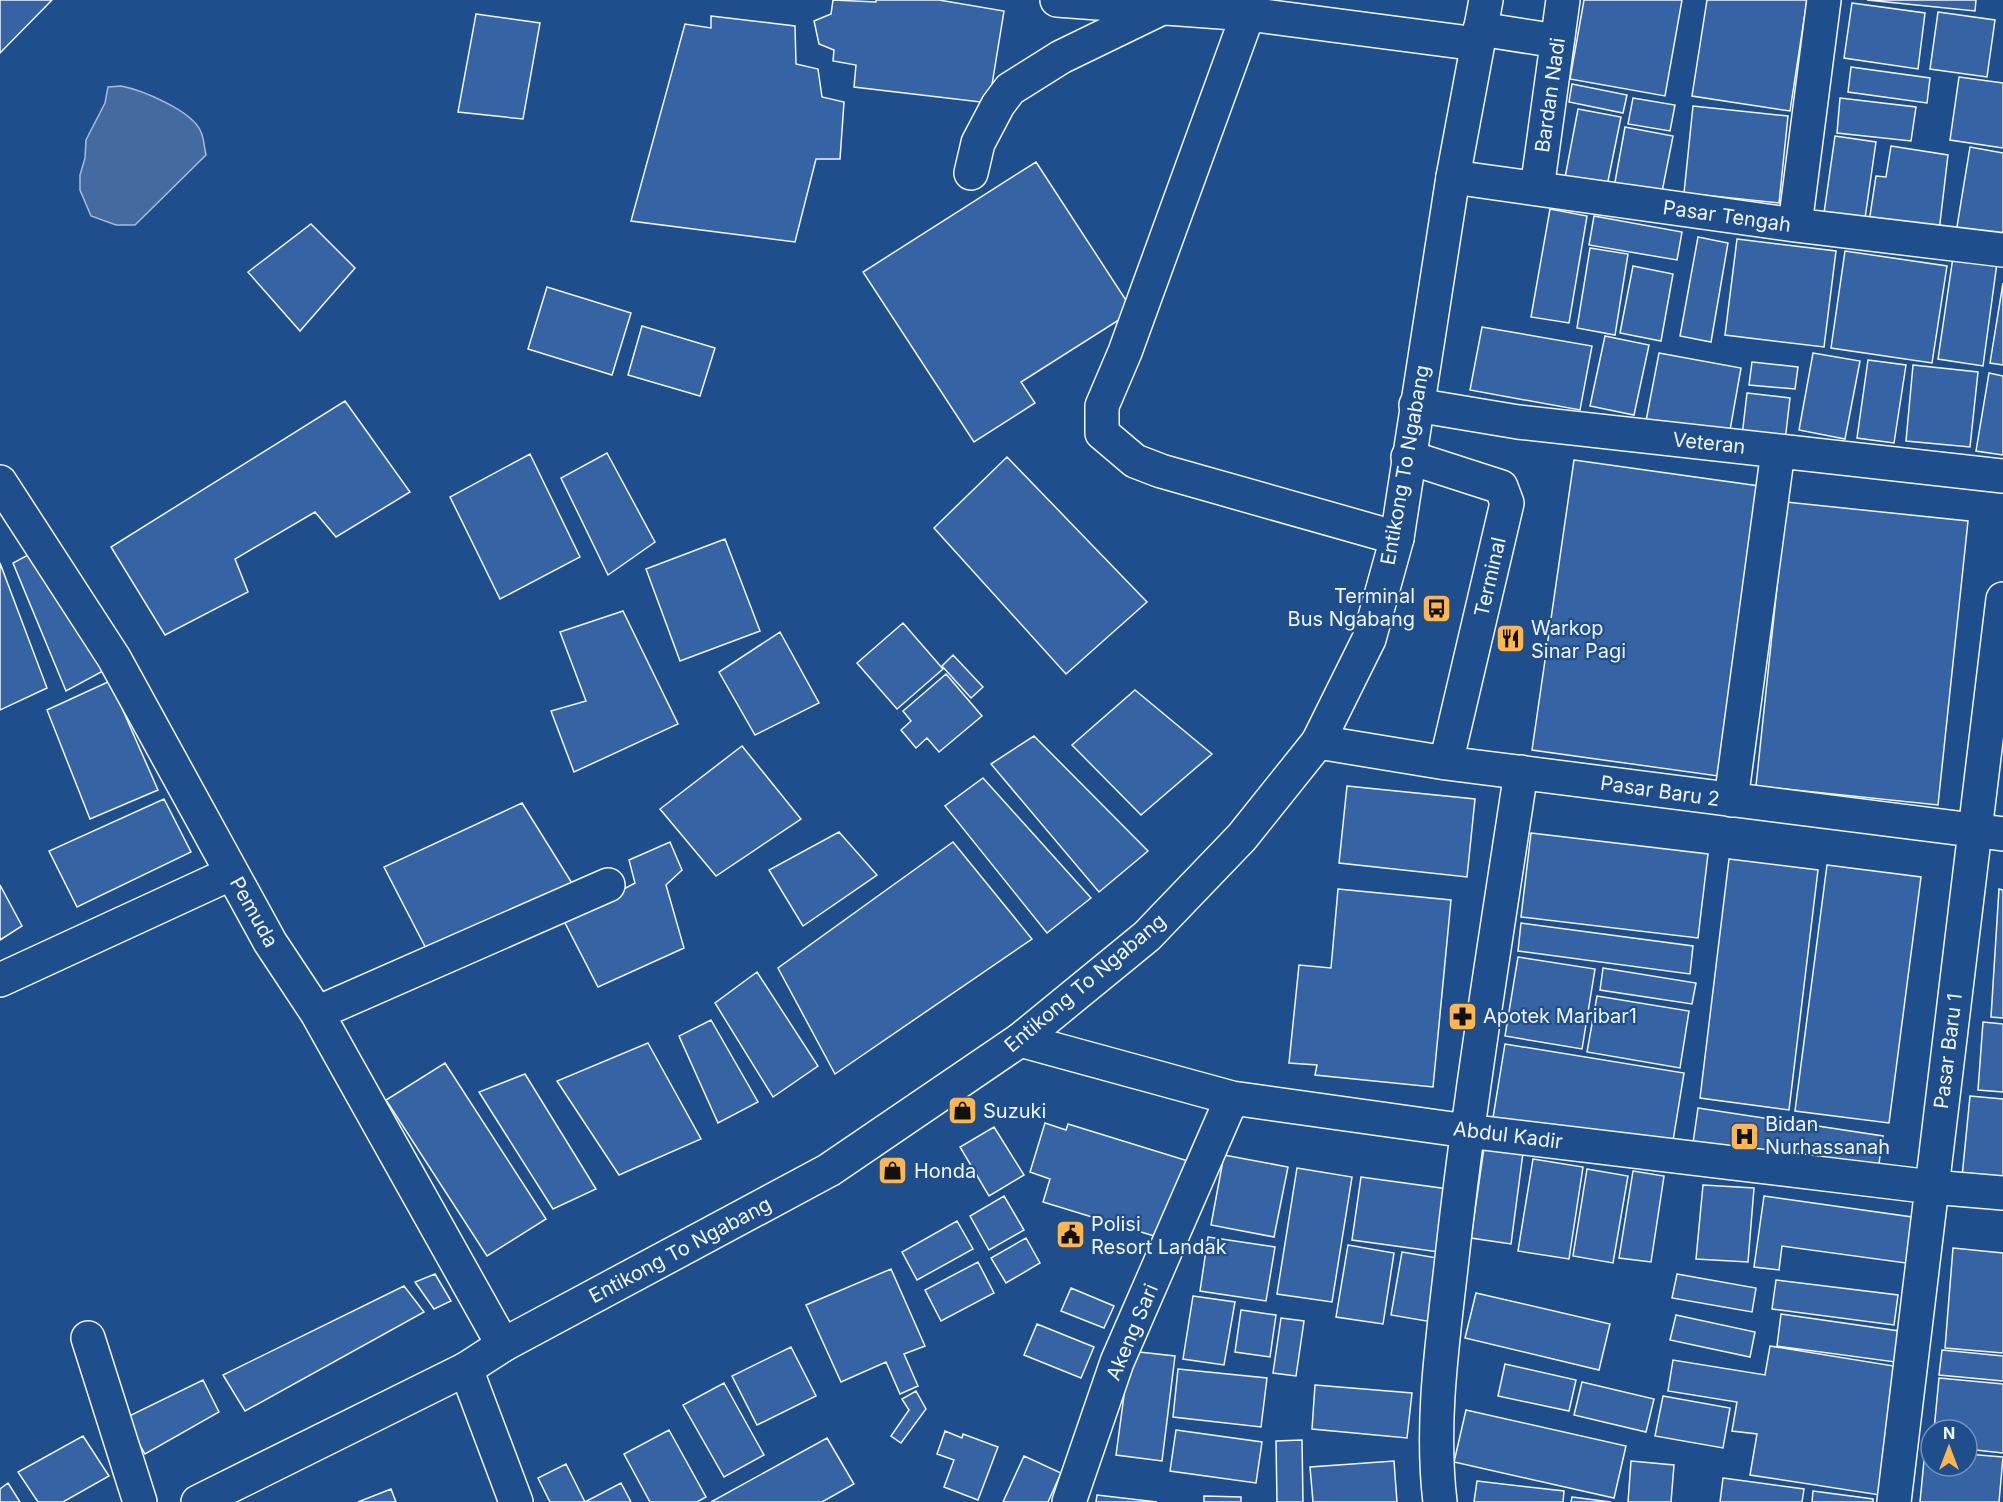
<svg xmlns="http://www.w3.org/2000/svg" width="2003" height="1502" font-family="Inter,sans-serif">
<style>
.water{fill:#446ba0;stroke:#a8bbd7;stroke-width:1.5}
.building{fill:#3563a3;stroke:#f2f6ff;stroke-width:1.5}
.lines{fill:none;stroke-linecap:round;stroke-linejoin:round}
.minor-casing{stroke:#f2f6ff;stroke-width:36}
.highway-casing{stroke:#f2f6ff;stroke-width:36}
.minor{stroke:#1f4e8c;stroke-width:33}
.highway{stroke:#1f4e8c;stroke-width:33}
.labels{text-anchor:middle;stroke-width:4.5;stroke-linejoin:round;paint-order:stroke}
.street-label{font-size:20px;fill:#f2f6ff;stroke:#1f4e8c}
.poi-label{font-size:20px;fill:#f2f6ff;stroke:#1f4e8c;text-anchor:start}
</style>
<rect width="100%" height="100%" fill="#1f4e8c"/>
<path class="water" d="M 121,86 C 142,90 193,111 201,132 C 204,138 204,147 206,155 L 135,225 L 116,225 L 91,216 L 80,190 L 80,175 L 85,158 L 86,140 L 105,103 L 108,87 Z"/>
<path class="building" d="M 0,0 L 52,0 L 0,53 Z
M 833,0 L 876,2 L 876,0 L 939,0 L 1004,11 L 989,103 L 854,87 L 856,65 L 833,61 L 834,50 L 819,44 L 814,21 L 831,14 Z
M 1584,0 L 1682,0 L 1665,96 L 1570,79 Z
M 1707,0 L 1807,0 L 1790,111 L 1692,96 Z
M 1867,0 L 1976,0 L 1975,11 Z
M 1852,3 L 1925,13 L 1918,69 L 1844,58 Z
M 1938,12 L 1995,20 L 1987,77 L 1930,69 Z
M 476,14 L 540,23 L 523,119 L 458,112 Z
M 711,16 L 795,26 L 796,64 L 818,69 L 822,97 L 844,102 L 840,159 L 816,159 L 795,242 L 631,221 L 685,24 L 711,28 Z
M 1851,67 L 1930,78 L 1927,103 L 1848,92 Z
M 1959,77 L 2003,83 L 2003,148 L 1950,140 Z
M 1572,84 L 1627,95 L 1623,113 L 1569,102 Z
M 1633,98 L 1675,105 L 1670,131 L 1628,124 Z
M 1840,98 L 1916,107 L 1911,141 L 1837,133 Z
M 1693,106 L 1788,116 L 1779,203 L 1684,193 Z
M 1578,109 L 1621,117 L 1606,191 L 1564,183 Z
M 1625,127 L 1673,136 L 1660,202 L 1613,193 Z
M 1835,136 L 1876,142 L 1863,232 L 1822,227 Z
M 1891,146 L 1948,155 L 1938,240 L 1868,229 L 1876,176 L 1886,177 Z
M 1970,147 L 2003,153 L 2003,247 L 1955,239 Z
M 1036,162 L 1133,311 L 1021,382 L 1035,403 L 974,442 L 863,272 Z
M 1550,209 L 1587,216 L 1569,323 L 1531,317 Z
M 1594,216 L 1682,232 L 1677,260 L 1589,245 Z
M 311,224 L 355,268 L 300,331 L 248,272 Z
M 1698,237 L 1728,243 L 1711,342 L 1680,336 Z
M 1737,239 L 1836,251 L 1824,347 L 1725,335 Z
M 1590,248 L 1628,254 L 1615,335 L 1577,328 Z
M 1845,251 L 1947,266 L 1932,363 L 1831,348 Z
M 1953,257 L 1997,263 L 1983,366 L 1938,359 Z
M 1633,266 L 1673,274 L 1661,341 L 1620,333 Z
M 2003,283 L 2003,365 L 1990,363 Z
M 547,287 L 631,313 L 612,375 L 528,349 Z
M 642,326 L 715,348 L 700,396 L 628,375 Z
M 1482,327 L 1592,346 L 1580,410 L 1470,390 Z
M 1605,336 L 1649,345 L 1634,415 L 1590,406 Z
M 1659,353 L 1741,368 L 1729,436 L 1646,421 Z
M 1813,353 L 1860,361 L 1845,439 L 1799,430 Z
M 1868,360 L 1906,365 L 1894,443 L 1857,438 Z
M 1752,362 L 1798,367 L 1795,389 L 1749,385 Z
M 1913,365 L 1978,372 L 1970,447 L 1906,441 Z
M 1989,373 L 2003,376 L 2003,455 L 1976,451 Z
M 1747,393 L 1790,398 L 1785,441 L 1742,436 Z
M 345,401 L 410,492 L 336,537 L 315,512 L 235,559 L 248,592 L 165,635 L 111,547 Z
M 607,453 L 655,542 L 608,575 L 561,478 Z
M 530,454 L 580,557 L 500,599 L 450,497 Z
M 1007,457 L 1147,602 L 1066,674 L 934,528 Z
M 1574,460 L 1759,486 L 1718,776 L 1532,750 Z
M 1786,502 L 1968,521 L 1938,805 L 1756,786 Z
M 725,539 L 760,631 L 680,661 L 646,569 Z
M 39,549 L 103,671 L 66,691 L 13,563 Z
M 0,563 L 47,688 L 0,710 Z
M 623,611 L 678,724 L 574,772 L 551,711 L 586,701 L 560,632 Z
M 903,623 L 943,669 L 897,709 L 857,663 Z
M 780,632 L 819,703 L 755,735 L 719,672 Z
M 953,655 L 983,687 L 971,698 L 942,666 Z
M 946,674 L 982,716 L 939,752 L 927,738 L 916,748 L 901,730 L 911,721 L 903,711 Z
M 110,681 L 158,790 L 90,819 L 47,710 Z
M 1135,690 L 1212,754 L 1141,815 L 1072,745 Z
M 1034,736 L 1148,851 L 1099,892 L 991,764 Z
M 742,746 L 801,819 L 716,876 L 660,809 Z
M 983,778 L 1091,898 L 1047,933 L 945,806 Z
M 1347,786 L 1475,799 L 1467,877 L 1339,863 Z
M 164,799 L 191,852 L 77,907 L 49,851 Z
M 522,803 L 575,888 L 433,962 L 384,867 Z
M 839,832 L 877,875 L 803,926 L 769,870 Z
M 1531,833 L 1708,854 L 1698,938 L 1521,917 Z
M 670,842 L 682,870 L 666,885 L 684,948 L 598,987 L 564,921 L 635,883 L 629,860 Z
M 953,842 L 1032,939 L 835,1074 L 778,968 Z
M 1729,859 L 1818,870 L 1789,1110 L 1700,1098 Z
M 1827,865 L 1921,877 L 1889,1123 L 1795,1111 Z
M 0,885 L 22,926 L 0,940 Z
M 1338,889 L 1451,900 L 1433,1087 L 1315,1075 L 1317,1065 L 1289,1063 L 1299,965 L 1331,968 Z
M 1999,889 L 2003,890 L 2003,1018 L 1991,1017 Z
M 1521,923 L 1693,946 L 1690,974 L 1518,951 Z
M 1518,957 L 1595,969 L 1582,1049 L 1505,1036 Z
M 1603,968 L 1696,983 L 1692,1004 L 1600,990 Z
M 757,972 L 818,1066 L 773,1097 L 715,1003 Z
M 1597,996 L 1689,1011 L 1680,1068 L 1587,1052 Z
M 711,1020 L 758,1102 L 718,1123 L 679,1036 Z
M 1983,1022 L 2003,1024 L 2003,1092 L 1978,1090 Z
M 648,1043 L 701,1139 L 619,1175 L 557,1081 Z
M 1505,1044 L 1684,1073 L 1671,1153 L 1492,1124 Z
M 445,1063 L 546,1219 L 487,1256 L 386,1100 Z
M 525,1074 L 596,1189 L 553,1209 L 479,1092 Z
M 1970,1096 L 2003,1099 L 2003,1181 L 1962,1177 Z
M 1698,1108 L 1883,1136 L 1877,1177 L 1692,1150 Z
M 1045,1123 L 1066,1130 L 1068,1124 L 1188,1161 L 1164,1239 L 1043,1202 L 1050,1179 L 1030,1172 Z
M 994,1127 L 1024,1175 L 989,1196 L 960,1147 Z
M 1484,1148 L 1523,1153 L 1511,1244 L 1471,1238 Z
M 1224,1155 L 1288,1167 L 1274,1237 L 1211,1225 Z
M 1533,1159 L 1583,1167 L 1569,1259 L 1518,1251 Z
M 1297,1168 L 1352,1177 L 1332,1302 L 1277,1294 Z
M 1587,1169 L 1628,1176 L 1613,1263 L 1573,1256 Z
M 1633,1171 L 1664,1176 L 1651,1262 L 1619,1258 Z
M 1361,1177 L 1448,1189 L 1439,1252 L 1352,1240 Z
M 1703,1185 L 1754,1188 L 1748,1262 L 1696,1259 Z
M 1004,1196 L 1024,1230 L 989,1250 L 970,1216 Z
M 1764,1196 L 1919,1218 L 1913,1264 L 1782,1246 L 1779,1270 L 1754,1267 Z
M 957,1221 L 973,1249 L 917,1280 L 902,1252 Z
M 1208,1237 L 1275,1247 L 1266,1301 L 1200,1291 Z
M 1026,1238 L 1040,1263 L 1006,1283 L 991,1258 Z
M 1348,1245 L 1394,1253 L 1383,1324 L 1336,1317 Z
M 1953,1248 L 2003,1253 L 2003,1353 L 1945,1348 Z
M 1402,1252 L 1443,1259 L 1432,1322 L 1391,1315 Z
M 978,1262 L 994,1293 L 941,1321 L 925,1290 Z
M 891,1269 L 925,1346 L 904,1354 L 918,1386 L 900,1394 L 886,1362 L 841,1382 L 806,1305 Z
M 435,1274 L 451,1301 L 434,1309 L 415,1282 Z
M 1677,1274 L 1756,1288 L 1752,1312 L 1672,1298 Z
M 1776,1280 L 1898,1295 L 1894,1325 L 1772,1309 Z
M 404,1286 L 424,1312 L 245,1411 L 223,1375 Z
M 1071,1288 L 1114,1306 L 1104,1328 L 1061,1311 Z
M 1476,1293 L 1610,1324 L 1599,1370 L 1465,1338 Z
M 1193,1296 L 1235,1302 L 1224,1365 L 1183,1359 Z
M 1241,1310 L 1276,1315 L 1270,1357 L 1235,1352 Z
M 1781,1314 L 1899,1331 L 1895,1362 L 1777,1346 Z
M 1676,1315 L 1755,1332 L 1750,1357 L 1670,1340 Z
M 1281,1318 L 1304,1321 L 1296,1376 L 1273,1373 Z
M 1037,1324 L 1094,1347 L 1081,1378 L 1024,1355 Z
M 1770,1346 L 1900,1367 L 1880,1495 L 1750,1475 L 1757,1434 L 1732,1431 L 1737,1402 L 1668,1391 L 1673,1360 L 1765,1375 Z
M 791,1347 L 816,1396 L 757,1425 L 732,1376 Z
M 1942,1350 L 2003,1356 L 2003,1381 L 1939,1375 Z
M 1130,1351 L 1175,1356 L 1162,1461 L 1116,1455 Z
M 1505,1364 L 1576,1380 L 1569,1411 L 1498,1396 Z
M 1178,1369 L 1267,1378 L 1261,1427 L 1173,1417 Z
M 1939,1378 L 2003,1384 L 2003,1453 L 1967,1449 L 1967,1430 L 1934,1430 Z
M 203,1380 L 219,1412 L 145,1454 L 125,1418 Z
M 1582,1382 L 1654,1399 L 1646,1432 L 1574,1415 Z
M 724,1383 L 764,1455 L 724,1477 L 683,1405 Z
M 1315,1385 L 1412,1393 L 1407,1438 L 1312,1429 Z
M 916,1391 L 926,1409 L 901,1443 L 891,1436 L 909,1410 L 902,1399 Z
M 1663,1396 L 1730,1408 L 1723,1448 L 1655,1436 Z
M 1466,1410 L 1626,1446 L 1614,1498 L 1454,1462 Z
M 669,1430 L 706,1497 L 697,1502 L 650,1502 L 624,1454 Z
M 1176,1430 L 1262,1442 L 1256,1483 L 1170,1471 Z
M 945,1431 L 962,1438 L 963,1434 L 998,1447 L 978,1500 L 944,1487 L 954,1460 L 937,1454 Z
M 83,1436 L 109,1476 L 63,1502 L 38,1502 L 18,1472 Z
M 827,1438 L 854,1484 L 822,1502 L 711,1502 Z
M 1302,1440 L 1303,1502 L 1277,1502 L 1276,1441 Z
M 1925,1450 L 1931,1450 L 1931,1466 L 1967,1466 L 1967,1454 L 2003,1457 L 1999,1502 L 1920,1502 Z
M 1024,1456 L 1061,1473 L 1048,1502 L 1003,1502 Z
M 1394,1461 L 1397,1502 L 1313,1502 L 1310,1467 Z
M 1631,1461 L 1674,1465 L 1671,1502 L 1628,1502 Z
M 566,1464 L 585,1502 L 621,1483 L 631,1502 L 550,1502 L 538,1478 Z
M 1723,1478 L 1804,1489 L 1802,1502 L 1720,1502 Z
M 1477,1481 L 1564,1491 L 1563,1502 L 1474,1502 Z
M 8,1483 L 20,1502 L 0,1502 L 0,1489 Z
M 391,1489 L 396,1502 L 358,1502 Z
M 1813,1491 L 1873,1499 L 1873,1502 L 1812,1502 Z
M 1097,1495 L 1157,1502 L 1096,1502 Z
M 1204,1496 L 1241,1497 L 1241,1502 L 1204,1502 Z
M 1572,1497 L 1611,1502 L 1571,1502 Z"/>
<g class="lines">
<defs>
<path id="minor" d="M 1057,0 L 1248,14 L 1477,44
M 1248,14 L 1125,352 L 1102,406 L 1102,433 L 1135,461 L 1161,471 L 1397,538
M 1480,29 L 1557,41
M 971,173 L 978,143 L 998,105 L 1010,89 L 1061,57 L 1162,8
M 1453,177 L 1795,225 L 2003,250
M 1537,189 L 1563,0
M 1795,225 L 1824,0
M 1416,405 L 1518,422 L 2003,476
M 1408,457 L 1501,487 L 1507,503 L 1446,763
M 0,482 L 114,658 L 270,942 L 317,1013 L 503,1345
M 1318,742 L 1446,763 L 2003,834
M 1731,800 L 1778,451
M 0,980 L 232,873
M 317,1013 L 608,885
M 1020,1040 L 1232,1098 L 1467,1131 L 1932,1187 L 2003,1193
M 88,1338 L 140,1502
M 466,1369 L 516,1502
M 1069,1502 L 1117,1362 L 1232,1098
M 1440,1502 C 1430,1418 1444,1333 1453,1249 C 1471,1089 1497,931 1521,772
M 1894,1502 L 2003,599"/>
<path id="highway" d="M 198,1502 L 466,1369 L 503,1345 L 829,1170 L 1020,1040 L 1147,936 L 1242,837 L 1318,742 L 1369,639 L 1397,538 L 1453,177 L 1486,0"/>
</defs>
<use href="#minor" class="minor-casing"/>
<use href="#highway" class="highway-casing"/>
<use href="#minor" class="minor"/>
<use href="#highway" class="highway"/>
</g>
<defs>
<symbol id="bus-square" viewBox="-11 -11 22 22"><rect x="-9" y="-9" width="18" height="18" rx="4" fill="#ffb74d" stroke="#1f4e8c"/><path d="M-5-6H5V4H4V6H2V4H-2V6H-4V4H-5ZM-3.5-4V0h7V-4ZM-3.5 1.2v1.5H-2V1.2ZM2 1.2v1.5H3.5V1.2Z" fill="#111"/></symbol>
<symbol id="restaurant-square" viewBox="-11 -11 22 22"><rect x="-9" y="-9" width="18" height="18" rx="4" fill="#ffb74d" stroke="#1f4e8c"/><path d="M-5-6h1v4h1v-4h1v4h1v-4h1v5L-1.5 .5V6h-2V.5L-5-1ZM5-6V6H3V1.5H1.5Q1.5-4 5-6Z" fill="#111"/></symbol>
<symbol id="pharmacy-square" viewBox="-11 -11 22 22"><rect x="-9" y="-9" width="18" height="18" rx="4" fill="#ffb74d" stroke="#1f4e8c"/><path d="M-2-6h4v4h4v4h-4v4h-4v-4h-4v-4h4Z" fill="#111"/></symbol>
<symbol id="shop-square" viewBox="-11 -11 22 22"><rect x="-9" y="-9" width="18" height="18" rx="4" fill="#ffb74d" stroke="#1f4e8c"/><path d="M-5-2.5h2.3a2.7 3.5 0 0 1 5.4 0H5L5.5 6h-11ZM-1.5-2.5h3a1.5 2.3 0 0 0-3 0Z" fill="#111"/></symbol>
<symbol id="hospital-square" viewBox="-11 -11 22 22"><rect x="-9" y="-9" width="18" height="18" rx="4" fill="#ffb74d" stroke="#1f4e8c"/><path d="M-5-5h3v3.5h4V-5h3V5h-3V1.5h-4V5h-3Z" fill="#111"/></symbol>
<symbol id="civic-square" viewBox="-11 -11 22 22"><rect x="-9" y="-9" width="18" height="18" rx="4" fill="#ffb74d" stroke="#1f4e8c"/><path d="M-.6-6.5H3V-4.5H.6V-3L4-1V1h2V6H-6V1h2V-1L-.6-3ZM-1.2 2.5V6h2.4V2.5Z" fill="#111"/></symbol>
</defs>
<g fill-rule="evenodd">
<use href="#bus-square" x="1420" y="592" width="33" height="33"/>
<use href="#restaurant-square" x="1494" y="622" width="33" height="33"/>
<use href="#pharmacy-square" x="1446" y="1000" width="33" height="33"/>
<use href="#shop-square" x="946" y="1094" width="33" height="33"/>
<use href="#hospital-square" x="1728" y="1120" width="33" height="33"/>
<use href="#shop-square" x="876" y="1154" width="33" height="33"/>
<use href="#civic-square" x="1054" y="1218" width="33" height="33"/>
</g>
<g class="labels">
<g class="street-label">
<text transform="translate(1550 95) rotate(-82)" y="7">Bardan Nadi</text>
<text transform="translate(1727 216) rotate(8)" y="7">Pasar Tengah</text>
<text transform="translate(1709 443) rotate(6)" y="7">Veteran</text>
<text transform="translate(1405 465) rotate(-80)" y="7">Entikong To Ngabang</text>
<text transform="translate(1490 577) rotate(-77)" y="7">Terminal</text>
<text transform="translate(1660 791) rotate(8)" y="7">Pasar Baru 2</text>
<text transform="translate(254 912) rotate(61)" y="7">Pemuda</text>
<text transform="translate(1085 983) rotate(-40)" y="7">Entikong To Ngabang</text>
<text transform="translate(1948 1051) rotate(-83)" y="7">Pasar Baru 1</text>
<text transform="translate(1508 1135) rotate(7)" y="7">Abdul Kadir</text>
<text transform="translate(680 1250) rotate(-28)" y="7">Entikong To Ngabang</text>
<text transform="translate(1132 1332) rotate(-67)" y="7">Akeng Sari</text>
</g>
<g class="poi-label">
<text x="1415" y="603" text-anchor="end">Terminal<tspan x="1415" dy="23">Bus Ngabang</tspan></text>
<text x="1531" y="635">Warkop<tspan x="1531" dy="23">Sinar Pagi</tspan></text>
<text x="1483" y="1023">Apotek Maribar1</text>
<text x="983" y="1118">Suzuki</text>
<text x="1765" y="1131">Bidan<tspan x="1765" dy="23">Nurhassanah</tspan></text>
<text x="914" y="1178">Honda</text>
<text x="1091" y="1231">Polisi<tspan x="1091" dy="23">Resort Landak</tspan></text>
</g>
</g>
<g transform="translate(1949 1448)"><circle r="28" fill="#1f4e8c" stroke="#7391ba" stroke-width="1.5"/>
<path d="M0-4.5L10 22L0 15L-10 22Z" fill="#ffb74d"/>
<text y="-9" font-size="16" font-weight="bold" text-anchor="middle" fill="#f2f6ff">N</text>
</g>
</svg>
